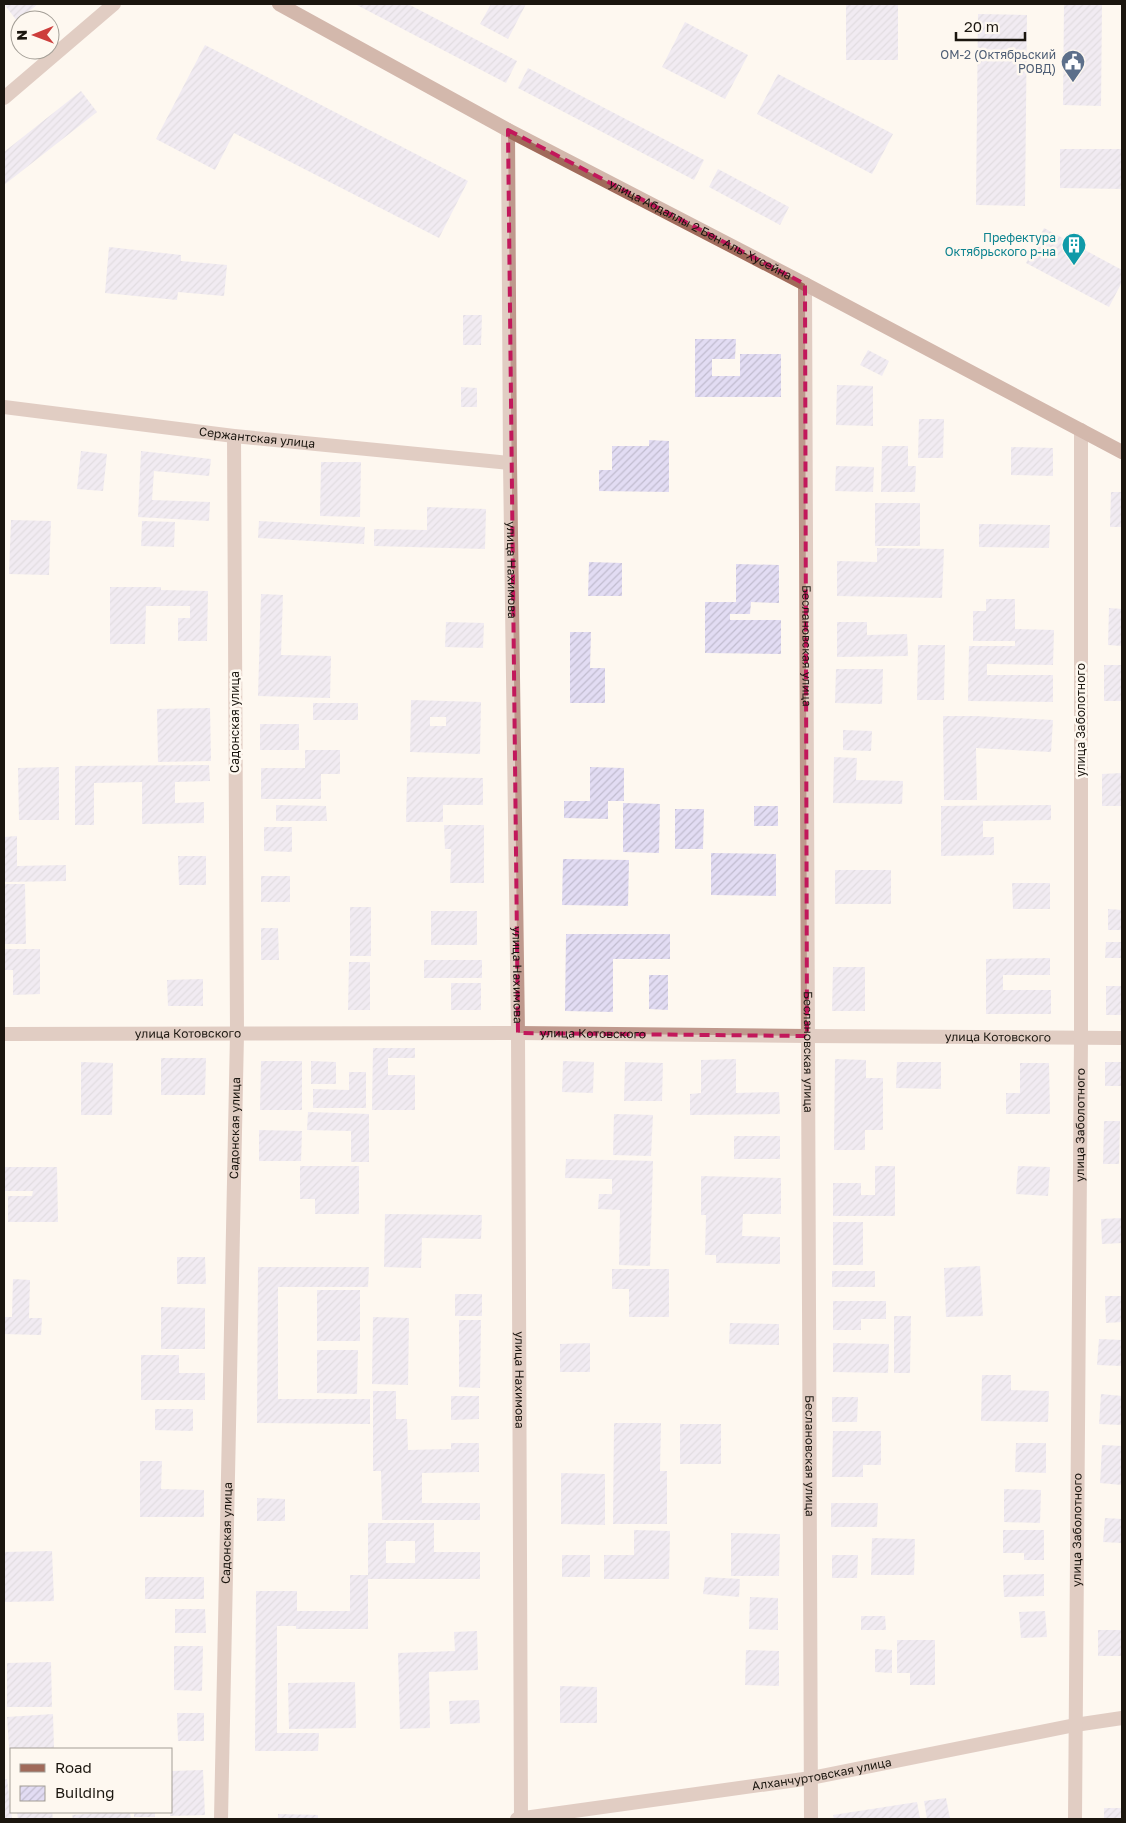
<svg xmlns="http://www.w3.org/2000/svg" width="1126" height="1823" font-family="'Golos Text',sans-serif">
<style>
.building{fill:url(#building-hatch);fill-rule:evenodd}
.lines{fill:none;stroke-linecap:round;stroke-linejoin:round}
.minor{stroke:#bf998d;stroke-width:14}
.tertiary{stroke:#bf998d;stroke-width:14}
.secondary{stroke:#a06a5a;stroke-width:14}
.marked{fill:none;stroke:#c2185b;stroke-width:4;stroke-dasharray:10 6;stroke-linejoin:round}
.labels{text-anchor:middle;stroke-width:5;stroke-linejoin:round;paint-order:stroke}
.service-label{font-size:12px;fill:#4e5e75;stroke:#fef8f0;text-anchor:end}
.street-label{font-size:12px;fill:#1b160f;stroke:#fef8f0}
.culture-label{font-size:12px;fill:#0d838f;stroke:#fef8f0;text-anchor:end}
</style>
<defs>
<pattern id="building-hatch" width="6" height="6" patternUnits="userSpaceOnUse" patternTransform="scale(1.25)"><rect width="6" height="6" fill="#e2dcf3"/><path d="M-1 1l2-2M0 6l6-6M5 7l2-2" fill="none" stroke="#c1bccf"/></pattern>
</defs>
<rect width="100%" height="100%" fill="#fef8f0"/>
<path class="building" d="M 4,4 L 38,4 L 17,21 Z
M 355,4 L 408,4 L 517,61 L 506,83 Z
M 491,4 L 526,4 L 508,39 L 480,24 Z
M 846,4 L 898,4 L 898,60 L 846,60 Z
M 1064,4 L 1102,4 L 1101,106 L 1063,105 Z
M 978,14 L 1027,15 L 1025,206 L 976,205 Z
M 685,22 L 748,55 L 725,99 L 662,67 Z
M 205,45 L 468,181 L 439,238 L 234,133 L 215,170 L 156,139 Z
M 528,68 L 704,160 L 694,180 L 518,88 Z
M 778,74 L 893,134 L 872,174 L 757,114 Z
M 81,91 L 97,112 L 4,185 L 4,152 Z
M 1060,149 L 1122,149 L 1122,189 L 1060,188 Z
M 718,169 L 789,207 L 780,225 L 709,187 Z
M 1044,228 L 1122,270 L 1122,282 L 1109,307 L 1026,263 Z
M 109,247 L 181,255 L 181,261 L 227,265 L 224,296 L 178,292 L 177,300 L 105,293 Z
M 463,315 L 482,315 L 481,345 L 463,345 Z
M 695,339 L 736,339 L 735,359 L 712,359 L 712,376 L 740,376 L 740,354 L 781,354 L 781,397 L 695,397 Z
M 868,350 L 889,361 L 882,376 L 860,365 Z
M 837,385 L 873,386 L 873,426 L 836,425 Z
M 461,387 L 477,388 L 477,407 L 461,407 Z
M 919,419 L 944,419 L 943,458 L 918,458 Z
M 649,440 L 669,441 L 669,492 L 599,491 L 599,470 L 612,470 L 612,446 L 649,446 Z
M 882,446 L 908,446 L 908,466 L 916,466 L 915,492 L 881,492 Z
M 1011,447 L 1053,448 L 1053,476 L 1011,475 Z
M 81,451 L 107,454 L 103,491 L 77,489 Z
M 141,451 L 211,459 L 209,476 L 154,471 L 152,500 L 210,502 L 209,521 L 138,517 Z
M 321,462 L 361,462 L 360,517 L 320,516 Z
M 836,466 L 874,467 L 873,492 L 835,491 Z
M 1111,492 L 1122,492 L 1122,527 L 1110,527 Z
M 875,503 L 920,503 L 920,546 L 875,546 Z
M 427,507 L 486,509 L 485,549 L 374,546 L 374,529 L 427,530 Z
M 11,520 L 51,521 L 49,575 L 9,574 Z
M 142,521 L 175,522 L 174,547 L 141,546 Z
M 259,521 L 365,527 L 364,544 L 258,538 Z
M 979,524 L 1050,525 L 1049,548 L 979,547 Z
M 877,548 L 944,549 L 942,598 L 837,596 L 837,561 L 877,562 Z
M 589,562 L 622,563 L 622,596 L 588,596 Z
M 736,564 L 779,565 L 779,603 L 751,602 L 750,614 L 730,614 L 730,620 L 781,620 L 781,654 L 705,653 L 705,602 L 736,602 Z
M 110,587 L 161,587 L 161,590 L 208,591 L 207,641 L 178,641 L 178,618 L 190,618 L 190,606 L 146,606 L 145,644 L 110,644 Z
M 261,594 L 283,595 L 281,655 L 331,656 L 330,698 L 258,696 Z
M 986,599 L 1015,599 L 1015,629 L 1054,630 L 1053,665 L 987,664 L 987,675 L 1053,675 L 1053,702 L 968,701 L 969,646 L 1015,646 L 1015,641 L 973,641 L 973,611 L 986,611 Z
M 1109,608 L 1122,609 L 1122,646 L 1108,645 Z
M 446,622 L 484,623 L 483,648 L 445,647 Z
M 837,622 L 867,622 L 867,635 L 907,634 L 908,656 L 837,657 Z
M 570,632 L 591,632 L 590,668 L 605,668 L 605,703 L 570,703 Z
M 918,645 L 945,645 L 944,700 L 917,700 Z
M 1104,665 L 1122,665 L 1122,701 L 1104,701 Z
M 836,669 L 883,669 L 882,704 L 835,703 Z
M 411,700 L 481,702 L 480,754 L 410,752 ZM 430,717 L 446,717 L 446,726 L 430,726 Z
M 313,703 L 358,703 L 358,720 L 313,720 Z
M 210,708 L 211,761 L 158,762 L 157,709 Z
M 943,716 L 976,716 L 1053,720 L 1051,752 L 976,748 L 977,800 L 944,800 Z
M 260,724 L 299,724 L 299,750 L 260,750 Z
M 843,730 L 872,731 L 871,751 L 843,750 Z
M 305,750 L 340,750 L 340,774 L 321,774 L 321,799 L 261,799 L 261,768 L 305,768 Z
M 834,757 L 857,758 L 856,780 L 903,781 L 902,804 L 833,803 Z
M 209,765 L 210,781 L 175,782 L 175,803 L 204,802 L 204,823 L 142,824 L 142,782 L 94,783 L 94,825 L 75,825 L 75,766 Z
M 59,767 L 59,820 L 19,820 L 18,768 Z
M 590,767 L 624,768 L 624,801 L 608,801 L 608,819 L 564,818 L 564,801 L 590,801 Z
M 1122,773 L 1122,806 L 1102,806 L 1102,774 Z
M 407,777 L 483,778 L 483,805 L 443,805 L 443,822 L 406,822 Z
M 623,803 L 660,804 L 659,853 L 623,852 Z
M 276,805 L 326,806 L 327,821 L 276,821 Z
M 1051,805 L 1051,820 L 983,821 L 983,837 L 994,837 L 994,855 L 941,856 L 941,806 Z
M 754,806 L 778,806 L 778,826 L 754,826 Z
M 675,809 L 704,809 L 703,849 L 675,849 Z
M 444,825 L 484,825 L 484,883 L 450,883 L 451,849 L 445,849 Z
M 264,827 L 292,827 L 292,852 L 264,851 Z
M 17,836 L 17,866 L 66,865 L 66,881 L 4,882 L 4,837 Z
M 711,853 L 776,854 L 776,896 L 711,895 Z
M 178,856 L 206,856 L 206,885 L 179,885 Z
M 563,859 L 629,860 L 628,906 L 562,905 Z
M 835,870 L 891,870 L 891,904 L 835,904 Z
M 261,876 L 290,876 L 290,902 L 261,902 Z
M 1012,883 L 1050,883 L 1050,909 L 1013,909 Z
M 4,884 L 25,884 L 26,944 L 4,944 Z
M 350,907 L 371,907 L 371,956 L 350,956 Z
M 1108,909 L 1122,910 L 1122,930 L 1108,930 Z
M 431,911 L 477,911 L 477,945 L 431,945 Z
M 261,928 L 278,928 L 279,960 L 261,960 Z
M 566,934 L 670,934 L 670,959 L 613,959 L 613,1012 L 565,1011 Z
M 1106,942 L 1122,942 L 1122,958 L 1105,958 Z
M 4,949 L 40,949 L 40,994 L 13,995 L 13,970 L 4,970 Z
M 1050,958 L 1050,975 L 1003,975 L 1003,990 L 1051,990 L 1051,1014 L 986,1014 L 986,959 Z
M 424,960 L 482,960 L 482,978 L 424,978 Z
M 349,962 L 370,962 L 370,1010 L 348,1010 Z
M 833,967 L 865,967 L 865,1011 L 832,1011 Z
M 649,975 L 668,975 L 668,1010 L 649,1009 Z
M 203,979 L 203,1006 L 168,1006 L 167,980 Z
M 451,983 L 481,983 L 481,1010 L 451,1010 Z
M 1106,986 L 1122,986 L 1122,1015 L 1106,1015 Z
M 373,1048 L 415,1048 L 415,1058 L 388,1058 L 388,1075 L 415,1075 L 415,1110 L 372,1110 Z
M 161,1058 L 206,1058 L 205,1095 L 161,1095 Z
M 736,1059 L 736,1093 L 779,1092 L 780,1114 L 690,1115 L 690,1094 L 701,1093 L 701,1060 Z
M 835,1059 L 866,1060 L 866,1078 L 883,1078 L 883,1130 L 865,1130 L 865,1150 L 834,1150 Z
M 261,1061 L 302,1061 L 302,1110 L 260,1110 Z
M 311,1061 L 336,1062 L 336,1084 L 311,1084 Z
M 563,1061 L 594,1062 L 593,1093 L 562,1092 Z
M 81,1062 L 113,1063 L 112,1115 L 81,1115 Z
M 625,1062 L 663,1063 L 662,1101 L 624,1101 Z
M 897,1062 L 941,1062 L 941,1089 L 896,1088 Z
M 1105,1062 L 1122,1062 L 1122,1086 L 1105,1086 Z
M 1020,1063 L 1049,1063 L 1050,1114 L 1006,1114 L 1006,1093 L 1020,1093 Z
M 349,1072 L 366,1072 L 366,1108 L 313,1108 L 313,1089 L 349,1090 Z
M 308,1112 L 369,1114 L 369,1162 L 351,1162 L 351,1131 L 307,1130 Z
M 614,1114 L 653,1115 L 651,1156 L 613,1155 Z
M 1104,1121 L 1120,1121 L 1119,1164 L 1103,1164 Z
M 259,1130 L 302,1131 L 301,1161 L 259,1161 Z
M 734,1136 L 780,1136 L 780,1159 L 734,1159 Z
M 566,1159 L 653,1161 L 650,1266 L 619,1265 L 620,1210 L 598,1209 L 599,1194 L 612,1194 L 612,1179 L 565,1178 Z
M 300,1166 L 359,1166 L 359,1214 L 315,1214 L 315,1199 L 300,1199 Z
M 875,1166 L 895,1166 L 895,1216 L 833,1216 L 833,1183 L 861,1183 L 861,1195 L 875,1195 Z
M 1018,1166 L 1050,1167 L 1048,1196 L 1016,1194 Z
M 4,1167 L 57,1167 L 58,1222 L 8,1222 L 8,1196 L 32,1196 L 33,1191 L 4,1191 Z
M 701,1176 L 781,1178 L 781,1214 L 743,1214 L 742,1236 L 780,1237 L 780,1264 L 716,1263 L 716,1255 L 705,1255 L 706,1215 L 701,1215 Z
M 385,1214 L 482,1215 L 481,1239 L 422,1238 L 421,1268 L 384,1267 Z
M 1122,1218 L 1122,1243 L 1102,1244 L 1101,1219 Z
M 833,1222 L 863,1222 L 863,1265 L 833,1265 Z
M 177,1257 L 205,1257 L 206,1284 L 177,1284 Z
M 980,1266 L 983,1316 L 946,1317 L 944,1268 Z
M 258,1267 L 369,1267 L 368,1287 L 278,1287 L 278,1399 L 370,1399 L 370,1424 L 257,1423 Z
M 612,1269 L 669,1269 L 669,1317 L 629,1317 L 629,1289 L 612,1289 Z
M 832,1271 L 875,1271 L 875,1287 L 832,1287 Z
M 13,1279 L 30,1280 L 29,1318 L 42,1318 L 41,1335 L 4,1334 L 4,1317 L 12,1317 Z
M 317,1290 L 360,1290 L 360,1341 L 317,1341 Z
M 455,1294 L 482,1294 L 482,1316 L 455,1316 Z
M 1105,1296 L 1122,1296 L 1122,1322 L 1106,1323 Z
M 833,1301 L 886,1301 L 886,1319 L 861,1319 L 861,1330 L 833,1330 Z
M 161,1307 L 205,1308 L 205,1349 L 161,1349 Z
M 894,1316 L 911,1316 L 910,1373 L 894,1373 Z
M 373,1317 L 409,1318 L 408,1385 L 372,1384 Z
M 459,1320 L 481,1320 L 480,1388 L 459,1387 Z
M 730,1323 L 779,1324 L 779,1345 L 729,1344 Z
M 1099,1339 L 1122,1340 L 1122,1366 L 1097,1365 Z
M 590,1343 L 590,1372 L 560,1372 L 560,1344 Z
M 833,1343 L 889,1344 L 888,1373 L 833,1372 Z
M 317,1350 L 358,1350 L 357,1394 L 317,1393 Z
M 141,1355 L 179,1355 L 179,1373 L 205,1373 L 205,1400 L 141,1400 Z
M 982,1375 L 1011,1375 L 1011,1390 L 1049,1391 L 1048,1422 L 981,1421 Z
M 373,1391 L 396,1391 L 396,1419 L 407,1419 L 408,1450 L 451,1449 L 451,1443 L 479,1443 L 479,1472 L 422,1473 L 422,1503 L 480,1503 L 480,1520 L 382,1520 L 381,1471 L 373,1471 Z
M 1101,1394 L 1122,1396 L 1122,1425 L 1099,1424 Z
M 451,1396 L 479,1396 L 479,1419 L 451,1420 Z
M 832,1397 L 858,1397 L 857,1422 L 832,1422 Z
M 155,1409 L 193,1409 L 193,1431 L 155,1430 Z
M 614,1423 L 661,1423 L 660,1471 L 667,1471 L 667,1524 L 613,1524 Z
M 680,1424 L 721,1424 L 721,1464 L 680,1464 Z
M 833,1431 L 881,1431 L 881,1465 L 863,1465 L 863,1477 L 832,1477 Z
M 1016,1443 L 1046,1443 L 1046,1473 L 1015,1472 Z
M 1102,1445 L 1122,1446 L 1122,1485 L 1100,1483 Z
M 140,1461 L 162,1461 L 161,1489 L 204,1490 L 204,1517 L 140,1517 Z
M 561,1473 L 605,1474 L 605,1525 L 561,1524 Z
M 1004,1489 L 1041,1490 L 1040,1523 L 1004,1522 Z
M 257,1498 L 285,1499 L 285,1521 L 257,1521 Z
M 831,1503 L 878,1503 L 877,1527 L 831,1527 Z
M 1105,1518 L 1122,1519 L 1122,1543 L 1103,1542 Z
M 368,1523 L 434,1523 L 434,1552 L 480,1552 L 480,1579 L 368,1579 L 368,1629 L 296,1629 L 296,1626 L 277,1626 L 277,1733 L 319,1733 L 318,1751 L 255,1751 L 256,1591 L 297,1591 L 297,1611 L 350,1611 L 350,1575 L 368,1575 ZM 386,1541 L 415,1541 L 415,1563 L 386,1563 Z
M 634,1530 L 670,1531 L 669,1579 L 604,1579 L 604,1555 L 634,1555 Z
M 1003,1530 L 1044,1530 L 1044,1560 L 1024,1560 L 1024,1553 L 1003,1553 Z
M 731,1533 L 780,1534 L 779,1576 L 731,1576 Z
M 872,1538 L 915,1539 L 914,1575 L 871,1575 Z
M 52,1551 L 54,1601 L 4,1602 L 4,1552 Z
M 562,1555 L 590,1555 L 590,1577 L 562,1577 Z
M 832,1555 L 858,1555 L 857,1578 L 832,1578 Z
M 1044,1574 L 1044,1596 L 1004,1597 L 1003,1575 Z
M 145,1577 L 204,1577 L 204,1599 L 145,1599 Z
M 705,1577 L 740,1579 L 739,1597 L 703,1594 Z
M 750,1597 L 778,1598 L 778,1630 L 749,1629 Z
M 175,1609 L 205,1609 L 206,1633 L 175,1633 Z
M 1045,1611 L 1047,1637 L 1021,1638 L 1019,1612 Z
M 861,1616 L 885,1616 L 886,1630 L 861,1630 Z
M 1098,1630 L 1122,1630 L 1122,1656 L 1098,1656 Z
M 477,1631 L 478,1670 L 429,1672 L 430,1728 L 400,1729 L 398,1653 L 455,1651 L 454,1632 Z
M 897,1640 L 935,1640 L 935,1685 L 910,1685 L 910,1673 L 897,1673 Z
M 174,1646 L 203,1646 L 202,1691 L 174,1690 Z
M 875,1649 L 892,1650 L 892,1673 L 875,1672 Z
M 746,1650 L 779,1651 L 779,1686 L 745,1685 Z
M 51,1662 L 52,1707 L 7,1707 L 7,1663 Z
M 355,1682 L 356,1728 L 289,1729 L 288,1683 Z
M 560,1686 L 597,1687 L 597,1723 L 560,1723 Z
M 479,1700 L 480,1723 L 450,1724 L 449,1701 Z
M 177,1713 L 204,1713 L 204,1741 L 178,1741 Z
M 53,1714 L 54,1749 L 11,1749 L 11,1761 L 10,1761 L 7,1717 Z
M 203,1770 L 205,1815 L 170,1816 L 170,1812 L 171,1812 L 171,1771 Z
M 7,1779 L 12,1819 L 4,1819 L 4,1780 Z
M 946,1798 L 950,1819 L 927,1819 L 924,1801 Z
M 917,1802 L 920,1819 L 834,1819 L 833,1815 Z
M 1104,1808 L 1122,1808 L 1122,1819 L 1104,1819 Z
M 17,1812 L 52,1812 L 53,1819 L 18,1819 Z
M 111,1812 L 130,1812 L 131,1819 L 73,1819 L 72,1815 Z
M 134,1812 L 155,1812 L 155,1817 L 134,1817 Z
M 278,1814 L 318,1815 L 318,1819 L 278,1819 Z"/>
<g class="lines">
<g class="minor">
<path id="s1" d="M 508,130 L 510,463 L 518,1033 L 521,1819"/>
<path id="s2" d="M 805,284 L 811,1819"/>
<path id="s3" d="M 4,407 L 234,436 L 510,463"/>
<path id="s4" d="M 4,1034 L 518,1033 L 807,1036 L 1122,1038"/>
<path id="s5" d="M 221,1819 L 237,1034 L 234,436"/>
<path id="s6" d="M 517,1819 L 811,1778 L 1075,1725 L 1122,1718"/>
<path id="s7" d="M 1075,1819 L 1081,1037 L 1081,430"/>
</g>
<path class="tertiary" d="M 4,98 L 114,4"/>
<path class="secondary" id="s8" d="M 279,4 L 508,130 L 805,284 L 1122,452"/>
</g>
<path d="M0 0H1126V1823H0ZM 508,130 L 805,284 L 807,1036 L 518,1033 Z" fill="#fef8f0" fill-opacity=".55" fill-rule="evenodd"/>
<path class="marked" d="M 508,130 L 805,284 L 807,1036 L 518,1033 Z"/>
<defs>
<symbol id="civic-pin" viewBox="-11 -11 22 30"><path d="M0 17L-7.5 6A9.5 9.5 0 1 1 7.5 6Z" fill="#5c6f8a" stroke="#fef8f0"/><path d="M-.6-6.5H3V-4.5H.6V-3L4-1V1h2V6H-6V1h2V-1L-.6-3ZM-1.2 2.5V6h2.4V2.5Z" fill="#fff"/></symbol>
<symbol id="building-pin" viewBox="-11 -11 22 30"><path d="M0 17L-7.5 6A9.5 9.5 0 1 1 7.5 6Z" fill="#0f9aa8" stroke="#fef8f0"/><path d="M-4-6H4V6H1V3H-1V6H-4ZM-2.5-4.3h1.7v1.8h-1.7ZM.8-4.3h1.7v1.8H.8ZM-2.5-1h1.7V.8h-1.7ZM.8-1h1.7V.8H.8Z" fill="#fff"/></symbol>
</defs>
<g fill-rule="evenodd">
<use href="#civic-pin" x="1059" y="48" width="28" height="38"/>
<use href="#building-pin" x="1060" y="231" width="28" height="38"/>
</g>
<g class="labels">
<g class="service-label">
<text x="1056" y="59">ОМ-2 (Октябрьский<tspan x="1056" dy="14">РОВД)</tspan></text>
</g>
<g class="street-label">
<text dy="4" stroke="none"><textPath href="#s8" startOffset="478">улица Абдаллы 2 Бен Аль-Хусейна</textPath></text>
<text dy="4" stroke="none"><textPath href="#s3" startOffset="255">Сержантская улица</textPath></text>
<text dy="4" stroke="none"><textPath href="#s1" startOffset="440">улица Нахимова</textPath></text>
<text dy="4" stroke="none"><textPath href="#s2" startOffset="362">Беслановская улица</textPath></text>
<text transform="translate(1081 720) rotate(-90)" y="4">улица Заболотного</text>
<text transform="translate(235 722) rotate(-90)" y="4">Садонская улица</text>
<text dy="4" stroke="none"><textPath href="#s1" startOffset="845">улица Нахимова</textPath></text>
<text dy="4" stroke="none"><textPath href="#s4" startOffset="184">улица Котовского</textPath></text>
<text dy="4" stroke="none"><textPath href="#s4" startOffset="589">улица Котовского</textPath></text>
<text dy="4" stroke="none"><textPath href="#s4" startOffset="994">улица Котовского</textPath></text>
<text dy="4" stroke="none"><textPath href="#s2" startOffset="768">Беслановская улица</textPath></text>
<text dy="4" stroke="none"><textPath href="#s7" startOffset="694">улица Заболотного</textPath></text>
<text dy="4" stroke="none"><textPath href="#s5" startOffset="691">Садонская улица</textPath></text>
<text dy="4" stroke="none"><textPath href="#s1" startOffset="1250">улица Нахимова</textPath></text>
<text dy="4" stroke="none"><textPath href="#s2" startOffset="1172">Беслановская улица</textPath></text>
<text dy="4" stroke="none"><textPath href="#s7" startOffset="289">улица Заболотного</textPath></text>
<text dy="4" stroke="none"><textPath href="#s5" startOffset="286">Садонская улица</textPath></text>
<text dy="4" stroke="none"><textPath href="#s6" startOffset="308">Алханчуртовская улица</textPath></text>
</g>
<g class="culture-label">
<text x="1056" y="242">Префектура<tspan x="1056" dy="14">Октябрьского р-на</tspan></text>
</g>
</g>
<rect width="1126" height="1823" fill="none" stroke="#1b160f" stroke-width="10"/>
<rect x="10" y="1748" width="162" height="65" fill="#fef8f0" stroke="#a39e96"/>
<rect x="20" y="1764" width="25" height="8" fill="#a06a5a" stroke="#a39e96"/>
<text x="55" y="1773" font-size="15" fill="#1b160f">Road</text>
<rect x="20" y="1786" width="25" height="15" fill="url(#building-hatch)" stroke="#a39e96"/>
<text x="55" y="1798" font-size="15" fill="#1b160f">Building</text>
<g transform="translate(35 35) rotate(269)"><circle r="24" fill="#fef8f0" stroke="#a39e96"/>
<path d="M0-4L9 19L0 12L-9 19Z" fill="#cd3e3c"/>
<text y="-8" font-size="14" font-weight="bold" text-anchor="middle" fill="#1b160f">N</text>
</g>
<path d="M956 32v8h69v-8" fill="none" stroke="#1b160f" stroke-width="2.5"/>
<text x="964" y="32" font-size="15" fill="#1b160f" stroke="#fef8f0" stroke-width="4" paint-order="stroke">20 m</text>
</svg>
